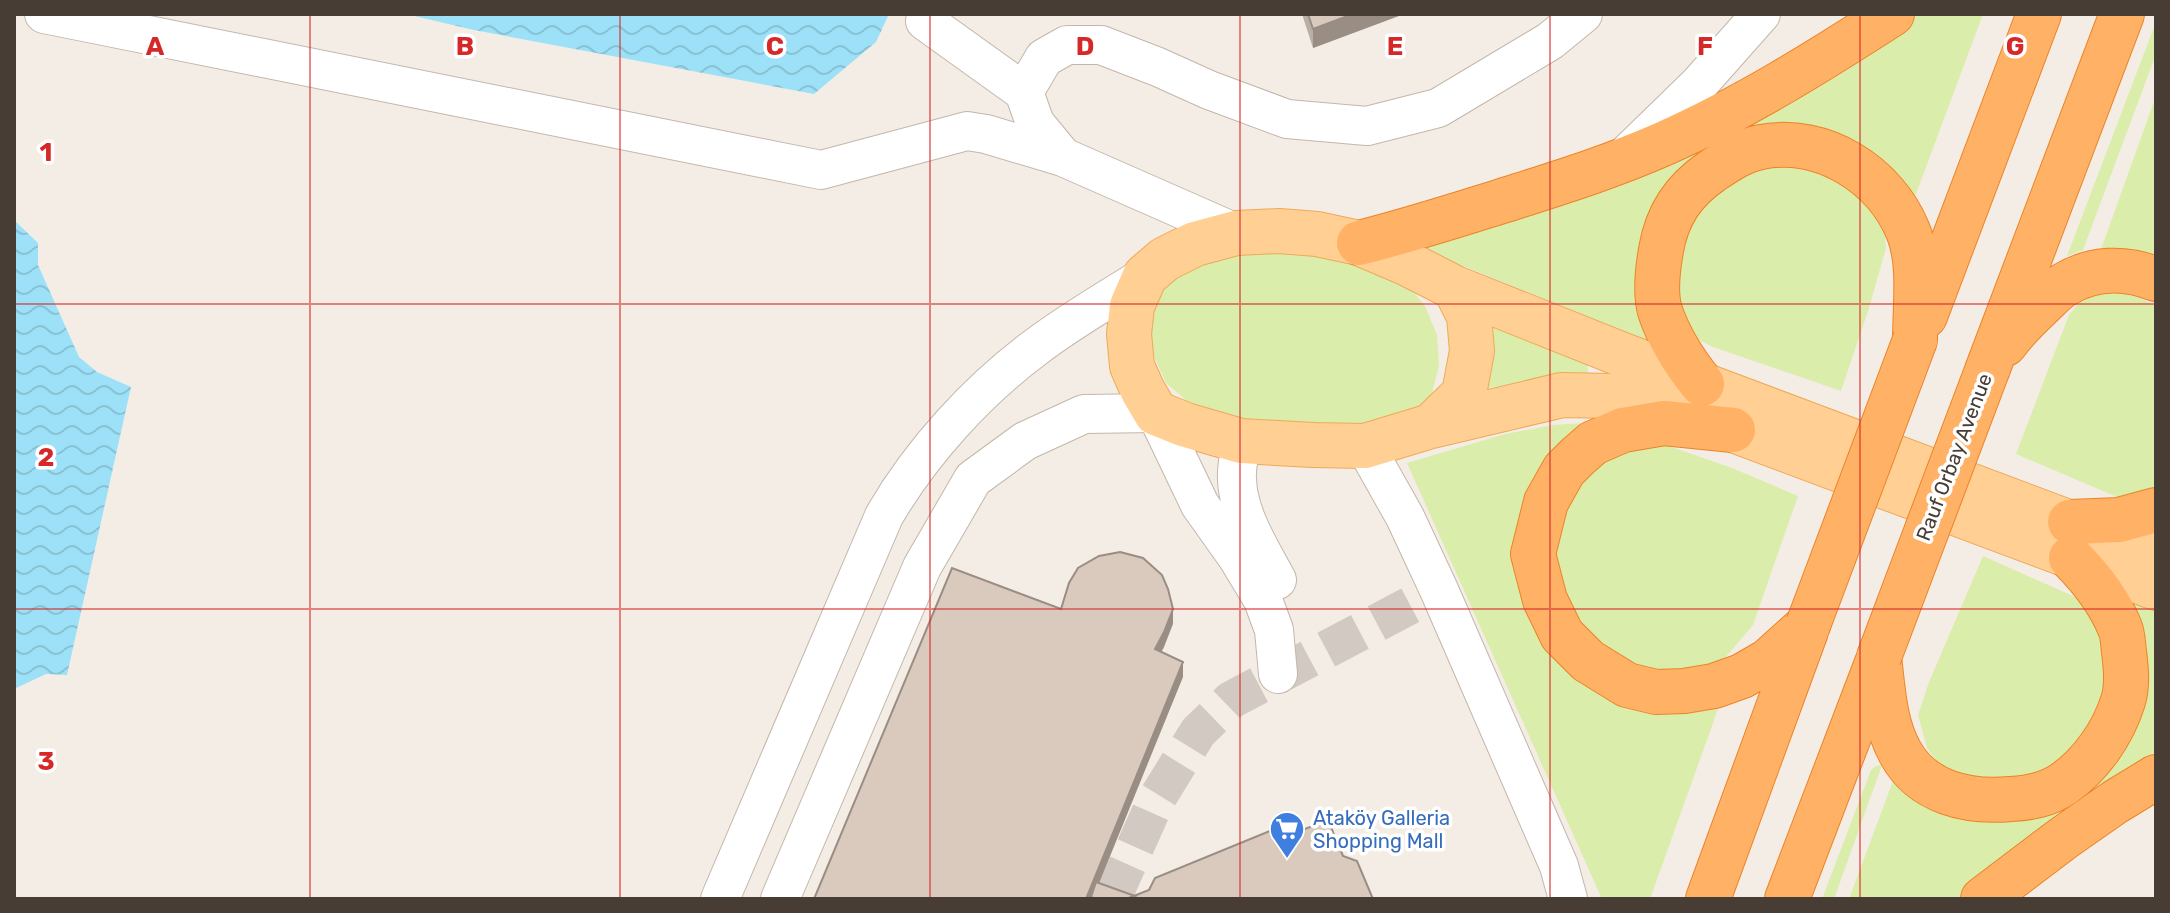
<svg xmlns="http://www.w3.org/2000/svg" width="2170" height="913" font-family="Rubik,sans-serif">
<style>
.green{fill:#daedaa}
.water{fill:url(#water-waves)}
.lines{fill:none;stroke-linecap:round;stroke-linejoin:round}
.minor-tunnel{stroke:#d2cac2;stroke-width:38;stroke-dasharray:38 19;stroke-linecap:butt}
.minor-casing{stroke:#c4b6aa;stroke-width:40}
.major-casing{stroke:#efa959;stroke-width:46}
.highway-casing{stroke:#ec8328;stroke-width:46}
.minor{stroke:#fff;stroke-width:38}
.major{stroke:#ffcf94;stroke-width:44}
.highway{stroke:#ffb266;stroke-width:44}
.highway-bridge-casing{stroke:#ec8328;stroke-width:46;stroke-linecap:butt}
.highway-bridge{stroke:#ffb266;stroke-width:44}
.wall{fill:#bbaea3}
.shaded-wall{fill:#998d84}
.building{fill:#dacabd;stroke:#998d84;stroke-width:2}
.grid{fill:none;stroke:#d62828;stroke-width:2;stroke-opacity:0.55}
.labels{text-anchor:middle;stroke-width:7;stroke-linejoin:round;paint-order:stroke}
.street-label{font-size:20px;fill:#483d34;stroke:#fff}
.shop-label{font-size:20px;fill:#366cbe;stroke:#fff;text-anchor:start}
.grid-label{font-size:26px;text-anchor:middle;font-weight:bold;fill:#d62828;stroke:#fff;stroke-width:7;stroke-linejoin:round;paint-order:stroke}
</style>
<defs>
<pattern id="water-waves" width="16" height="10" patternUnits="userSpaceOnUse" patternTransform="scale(2)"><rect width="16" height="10" fill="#9ce1f7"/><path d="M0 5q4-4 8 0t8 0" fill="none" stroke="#88c2d4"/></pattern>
</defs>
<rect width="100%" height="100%" fill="#f4ede5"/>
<path class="green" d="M 1918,14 L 1983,14 L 1913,202 L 1899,180 L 1710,151 L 1657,344 L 1411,245 L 1888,34 Z
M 2156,22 L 2156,54 L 2083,250 L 2067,256 Z
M 2156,96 L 2156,255 L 2131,250 L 2100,252 Z
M 1770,163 L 1808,166 L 1838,178 L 1884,222 L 1886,248 L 1869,308 L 1841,391 L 1713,347 L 1691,336 L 1677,308 L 1678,242 L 1712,189 Z
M 1273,250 L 1379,267 L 1406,283 L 1425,306 L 1437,335 L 1439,366 L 1431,397 L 1414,418 L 1388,430 L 1267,429 L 1192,405 L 1166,383 L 1154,356 L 1149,322 L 1158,294 L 1176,274 L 1202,258 Z
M 2112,292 L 2138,297 L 2156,306 L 2156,496 L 2141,501 L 2117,497 L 2016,454 L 2069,315 L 2082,299 Z
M 1476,321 L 1587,362 L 1588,373 L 1467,391 Z
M 1598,422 L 1555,454 L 1553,653 L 1581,684 L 1617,702 L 1662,713 L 1718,709 L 1650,899 L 1602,899 L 1407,463 L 1505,434 L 1553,425 Z
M 1663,444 L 1732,468 L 1798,496 L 1753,625 L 1718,666 L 1683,674 L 1644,670 L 1597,647 L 1568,608 L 1555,567 L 1557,523 L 1575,484 L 1608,454 Z
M 1983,556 L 2084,601 L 2104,627 L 2111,671 L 2092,741 L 2040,777 L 1980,779 L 1958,773 L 1938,763 L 1927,748 L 1918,715 L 1929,682 Z
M 2128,594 L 2156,603 L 2156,752 L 2132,766 L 1962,899 L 1849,899 L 1893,781 L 1918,800 L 2099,765 Z
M 1882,765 L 1834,899 L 1822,899 L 1871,770 L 1876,766 Z"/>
<path class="water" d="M 406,14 L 889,14 L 876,42 L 814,94 L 474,30 Z
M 14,220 L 38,243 L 38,265 L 79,357 L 97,372 L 131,387 L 67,675 L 46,674 L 14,689 Z"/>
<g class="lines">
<path class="minor-tunnel" d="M 1112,899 L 1156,800 L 1198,732 L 1231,700 L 1439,590"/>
<defs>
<path id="minor" d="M 44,14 L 821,170 L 967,131 L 986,134 L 1063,157
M 929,14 L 925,21 L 1024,92
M 1625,156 L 1699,84 L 1761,14
M 1236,233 L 1063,157 L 1035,123 L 1024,92 L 1044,58 L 1067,45 L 1101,45 L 1158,67 L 1209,90 L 1287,119 L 1367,126 L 1438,108 L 1550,41 L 1583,14
M 1241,441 C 1240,453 1236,467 1237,479 C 1238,515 1261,550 1277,580
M 1365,446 L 1405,517 L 1439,590 L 1559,866 L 1568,899
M 720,899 L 884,516 C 921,452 977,391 1036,347 C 1070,321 1109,299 1145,276
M 780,899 L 922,567 L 973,479 L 1025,441 L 1084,414 L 1156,413 L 1200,505 L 1237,557 L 1263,600 L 1274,630 L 1278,674"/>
<path id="major" d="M 1431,426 L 1464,394 L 1472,351 L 1469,316 L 1455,288
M 2156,555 L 1623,355 L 1455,288 L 1406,263 L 1359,243 L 1317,234 L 1279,231 L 1236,233 L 1195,244 L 1165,259 L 1145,276 L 1132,306 L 1129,334 L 1132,366 L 1143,391 L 1156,413 L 1186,425 L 1241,441 L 1313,445 L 1365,446 L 1431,426 L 1562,395 L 1611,396 L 1668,408 L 1733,430 L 2156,588"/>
<path id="highway" d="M 1359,243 C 1407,231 1453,216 1499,202 C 1555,184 1611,167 1665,143 C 1744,108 1819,61 1892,14
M 1925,316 L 2039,14
M 2005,344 C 2016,329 2027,318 2040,306 C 2048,299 2055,290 2064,285 C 2093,267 2125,267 2156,279
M 1988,368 L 2122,14
M 1702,384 C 1685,363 1669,338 1660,311 C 1655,294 1658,267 1661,250 C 1667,215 1683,191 1712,171 C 1727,161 1743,150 1761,147 C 1823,135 1885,175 1908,231 C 1921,262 1915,307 1915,340
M 1733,430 L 1664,423 L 1623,430 L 1593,443 L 1577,457 L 1564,470 L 1546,502 L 1533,554 L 1545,600 L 1562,635 L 1588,661 L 1627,685 L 1656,692 L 1684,691 L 1714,686 L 1742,676 L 1768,661 L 1808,625
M 2070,522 L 2119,520 L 2156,510
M 1879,657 C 1883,689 1884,723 1900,752 C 1922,793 1968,803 2011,799 C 2030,798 2047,795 2063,784 C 2091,765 2113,733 2123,701 C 2128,686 2126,667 2124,652 C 2123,644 2123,635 2120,628 C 2109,601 2092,579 2071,558
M 1708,899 L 1806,631
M 1787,899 L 1877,663
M 1983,899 L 2065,837 L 2115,802 L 2156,777"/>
</defs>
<use href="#minor" class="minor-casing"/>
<use href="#major" class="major-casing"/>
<use href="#highway" class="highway-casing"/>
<use href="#minor" class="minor"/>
<use href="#major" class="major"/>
<use href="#highway" class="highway"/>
<defs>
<path id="highway-bridge" d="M 1808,625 L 1915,340
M 1879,657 L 1988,368"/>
</defs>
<use href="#highway-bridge" class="highway-bridge-casing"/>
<use href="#highway-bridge" class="highway-bridge"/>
</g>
<path class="wall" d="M 1302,14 L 1404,14 L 1313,48 Z"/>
<path class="shaded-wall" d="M 1353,14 L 1404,14 L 1313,48 L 1313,29 Z
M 1173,609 L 1173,624 L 1164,647 L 1155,664 L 1155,649 Z
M 1183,662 L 1183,677 L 1093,898 L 1086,899 Z"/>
<path class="building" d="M 1308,14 L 1353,14 L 1313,29 Z
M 1120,552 L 1143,558 L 1162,575 L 1168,589 L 1173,609 L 1164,632 L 1155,649 L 1183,662 L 1086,899 L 814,899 L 952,568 L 1061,609 L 1069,583 L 1078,568 L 1099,556 Z
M 1328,820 L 1343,856 L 1357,861 L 1373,899 L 1126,899 L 1149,890 L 1155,878 L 1277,828 L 1292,834 Z
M 1096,882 L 1135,896 L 1126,899 L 1096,899 L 1091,897 Z"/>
<path class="grid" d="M 310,14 L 310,899M 620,14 L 620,899M 930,14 L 930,899M 1240,14 L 1240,899M 1550,14 L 1550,899M 1860,14 L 1860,899M 14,304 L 2156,304M 14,609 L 2156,609"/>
<defs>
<symbol id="supermarket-pin" viewBox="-11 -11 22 30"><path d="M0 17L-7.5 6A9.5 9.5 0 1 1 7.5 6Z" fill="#3f7fe0" stroke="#fff"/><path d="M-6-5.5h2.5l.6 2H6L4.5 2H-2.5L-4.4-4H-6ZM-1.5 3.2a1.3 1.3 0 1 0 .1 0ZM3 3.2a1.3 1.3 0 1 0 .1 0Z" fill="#fff"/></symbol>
</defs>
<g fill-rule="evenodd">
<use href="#supermarket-pin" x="1267" y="809" width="40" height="54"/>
</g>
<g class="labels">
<g class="street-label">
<text transform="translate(1954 457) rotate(-69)" y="7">Rauf Orbay Avenue</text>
</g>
<g class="shop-label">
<text x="1313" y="825">Ataköy Galleria<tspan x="1313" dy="23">Shopping Mall</tspan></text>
</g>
</g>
<g class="grid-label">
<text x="155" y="55">A</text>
<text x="465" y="55">B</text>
<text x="775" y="55">C</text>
<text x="1085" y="55">D</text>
<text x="1395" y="55">E</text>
<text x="1705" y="55">F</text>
<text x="2015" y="55">G</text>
<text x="46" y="161">1</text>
<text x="46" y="466">2</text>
<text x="46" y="770">3</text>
</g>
<rect width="2170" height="913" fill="none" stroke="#483d34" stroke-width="32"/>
</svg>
